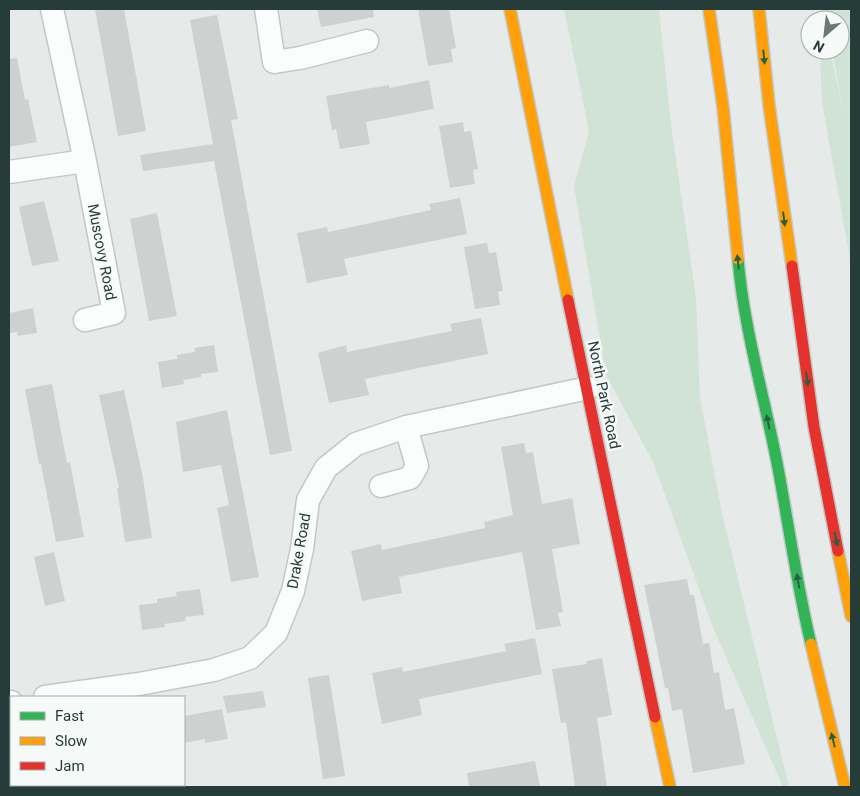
<svg xmlns="http://www.w3.org/2000/svg" width="860" height="796" font-family="Roboto,sans-serif">
<style>
.green{fill:#d1e2d7}
.building{fill:#cdd2d0}
.lines{fill:none;stroke-linecap:round;stroke-linejoin:round}
.street-casing{stroke:#c3c8c6;stroke-width:25}
.fast-casing{stroke:#c2c8c6;stroke-width:14}
.slow-casing{stroke:#c2c8c6;stroke-width:14}
.jam-casing{stroke:#c2c8c6;stroke-width:14}
.street{stroke:#fbfcfc;stroke-width:22}
.fast{stroke:#30b455;stroke-width:11}
.slow{stroke:#ff9f0a;stroke-width:11}
.jam{stroke:#e5322d;stroke-width:11}
.oneway{fill:#296041}
.labels{text-anchor:middle;stroke-width:5;stroke-linejoin:round;paint-order:stroke}
.street-label{font-size:15px;fill:#263c38;stroke:#f5f9f7}
</style>
<rect width="100%" height="100%" fill="#e6ebe9"/>
<path class="green" d="M 564,9 L 659,9 L 671,125 L 696,298 L 700,398 L 723,518 L 789,787 L 783,787 L 712,625 L 654,464 L 606,375 L 574,186 L 589,131 Z
M 822,9 L 851,9 L 851,265 L 822,102 L 820,50 L 830,50 L 845,119 L 832,50 L 840,50 L 840,20 L 825,20 Z"/>
<path class="building" d="M 95,9 L 124,9 L 146,131 L 118,136 Z
M 317,9 L 373,9 L 374,17 L 321,27 Z
M 418,9 L 449,9 L 456,48 L 451,49 L 453,62 L 428,66 Z
M 217,15 L 238,119 L 231,120 L 292,451 L 270,455 L 214,161 L 143,171 L 140,155 L 213,144 L 190,20 Z
M 17,58 L 25,100 L 28,99 L 37,142 L 9,147 L 9,59 Z
M 429,80 L 434,109 L 366,122 L 370,144 L 340,149 L 336,129 L 332,130 L 326,96 L 389,85 L 389,88 Z
M 463,122 L 464,132 L 471,131 L 478,169 L 473,170 L 475,184 L 450,188 L 439,126 Z
M 460,198 L 467,234 L 344,259 L 348,275 L 307,283 L 297,233 L 327,227 L 328,232 L 431,210 L 429,204 Z
M 44,201 L 59,261 L 32,266 L 19,207 Z
M 157,213 L 177,316 L 149,321 L 130,219 Z
M 487,243 L 489,253 L 496,252 L 503,291 L 498,292 L 500,305 L 475,309 L 464,247 Z
M 33,308 L 37,333 L 18,336 L 17,332 L 9,333 L 9,313 Z
M 481,318 L 488,354 L 365,379 L 369,395 L 329,403 L 318,353 L 346,345 L 347,352 L 452,331 L 450,324 Z
M 214,345 L 218,372 L 201,374 L 201,377 L 183,380 L 184,384 L 162,388 L 158,362 L 177,359 L 177,355 L 195,352 L 194,348 Z
M 52,384 L 67,463 L 70,462 L 84,537 L 56,542 L 41,464 L 39,464 L 25,389 Z
M 124,390 L 143,478 L 152,538 L 125,542 L 117,488 L 119,488 L 99,395 Z
M 227,410 L 259,577 L 231,582 L 217,508 L 229,505 L 221,465 L 183,472 L 176,422 Z
M 524,443 L 526,453 L 533,452 L 542,504 L 572,498 L 580,544 L 552,549 L 563,612 L 558,613 L 561,626 L 536,630 L 522,552 L 399,577 L 402,593 L 362,601 L 351,551 L 381,544 L 382,550 L 485,528 L 484,522 L 513,515 L 501,447 Z
M 54,552 L 65,601 L 45,606 L 34,557 Z
M 687,579 L 690,595 L 694,595 L 703,644 L 709,643 L 714,673 L 719,672 L 725,710 L 734,708 L 745,764 L 693,773 L 682,709 L 672,711 L 668,688 L 665,688 L 644,585 Z
M 200,589 L 204,615 L 185,617 L 186,621 L 164,624 L 165,627 L 142,630 L 139,605 L 157,603 L 157,599 L 177,596 L 176,592 Z
M 535,638 L 542,674 L 419,699 L 422,715 L 382,724 L 372,673 L 402,667 L 403,672 L 506,651 L 504,644 Z
M 602,658 L 612,715 L 597,718 L 607,787 L 575,787 L 566,722 L 561,723 L 552,669 L 587,664 L 586,661 Z
M 329,675 L 345,776 L 323,779 L 308,678 Z
M 263,691 L 266,707 L 227,713 L 223,696 Z
M 222,709 L 228,739 L 205,743 L 205,739 L 184,743 L 184,716 Z
M 535,761 L 540,787 L 469,787 L 467,773 Z"/>
<g class="lines">
<defs>
<path id="street" d="M 52,9 L 85,161 L 114,313 L 85,320
M 266,9 L 274,62 L 300,58 L 367,41
M 9,172 L 85,161
M 381,486 L 410,478 L 417,466 L 406,427
M 45,697 L 139,684 L 214,670 L 250,658 L 276,633 L 293,591 L 302,549 L 308,500 L 326,468 L 356,444 L 406,427 L 588,388
M 9,702 L 11,702"/>
<path id="fast" d="M 738,259 C 744,330 765,399 778,468 C 789,527 797,586 811,644"/>
<path id="slow" d="M 510,9 L 568,300
M 709,9 L 723,107 L 738,259
M 759,9 L 769,105 L 792,266
M 838,551 L 851,616
M 811,644 L 845,787
M 655,717 L 670,787"/>
<path id="jam" d="M 792,266 L 814,427 L 838,551
M 568,300 L 655,717"/>
</defs>
<use href="#street" class="street-casing"/>
<use href="#fast" class="fast-casing"/>
<use href="#slow" class="slow-casing"/>
<use href="#jam" class="jam-casing"/>
<use href="#street" class="street"/>
<use href="#fast" class="fast"/>
<use href="#slow" class="slow"/>
<use href="#jam" class="jam"/>
</g>
<defs><path id="oneway-solid" d="M-6-.8H1V-3.2L6.5 0L1 3.2V.8H-6Z" transform="scale(1.25)"/></defs>
<g class="oneway">
<use href="#oneway-solid" transform="translate(764 57) rotate(84)"/>
<use href="#oneway-solid" transform="translate(784 219) rotate(83)"/>
<use href="#oneway-solid" transform="translate(738 262) rotate(-96)"/>
<use href="#oneway-solid" transform="translate(807 379) rotate(82)"/>
<use href="#oneway-solid" transform="translate(768 422) rotate(-102)"/>
<use href="#oneway-solid" transform="translate(836 539) rotate(79)"/>
<use href="#oneway-solid" transform="translate(798 581) rotate(-100)"/>
<use href="#oneway-solid" transform="translate(833 740) rotate(-104)"/>
</g>
<g class="labels">
<g class="street-label">
<text transform="translate(102 252) rotate(79)" y="5">Muscovy Road</text>
<text transform="translate(604 395) rotate(78)" y="5">North Park Road</text>
<text transform="translate(299 551) rotate(-80)" y="5">Drake Road</text>
</g>
</g>
<rect width="860" height="796" fill="none" stroke="#263c38" stroke-width="20"/>
<rect x="10" y="696" width="175" height="90" fill="#f5f9f7" stroke="#a2adab"/>
<rect x="20" y="712" width="25" height="8" fill="#30b455" stroke="#a2adab"/>
<text x="55" y="721" font-size="15" fill="#263c38">Fast</text>
<rect x="20" y="737" width="25" height="8" fill="#ff9f0a" stroke="#a2adab"/>
<text x="55" y="746" font-size="15" fill="#263c38">Slow</text>
<rect x="20" y="762" width="25" height="8" fill="#e5322d" stroke="#a2adab"/>
<text x="55" y="771" font-size="15" fill="#263c38">Jam</text>
<g transform="translate(825 35) rotate(208)"><circle r="24" fill="#f5f9f7" stroke="#a2adab"/>
<path d="M0-4L9 19L0 12L-9 19Z" fill="#697976"/>
<text y="-8" font-size="14" font-weight="bold" text-anchor="middle" fill="#263c38">N</text>
</g>
</svg>
